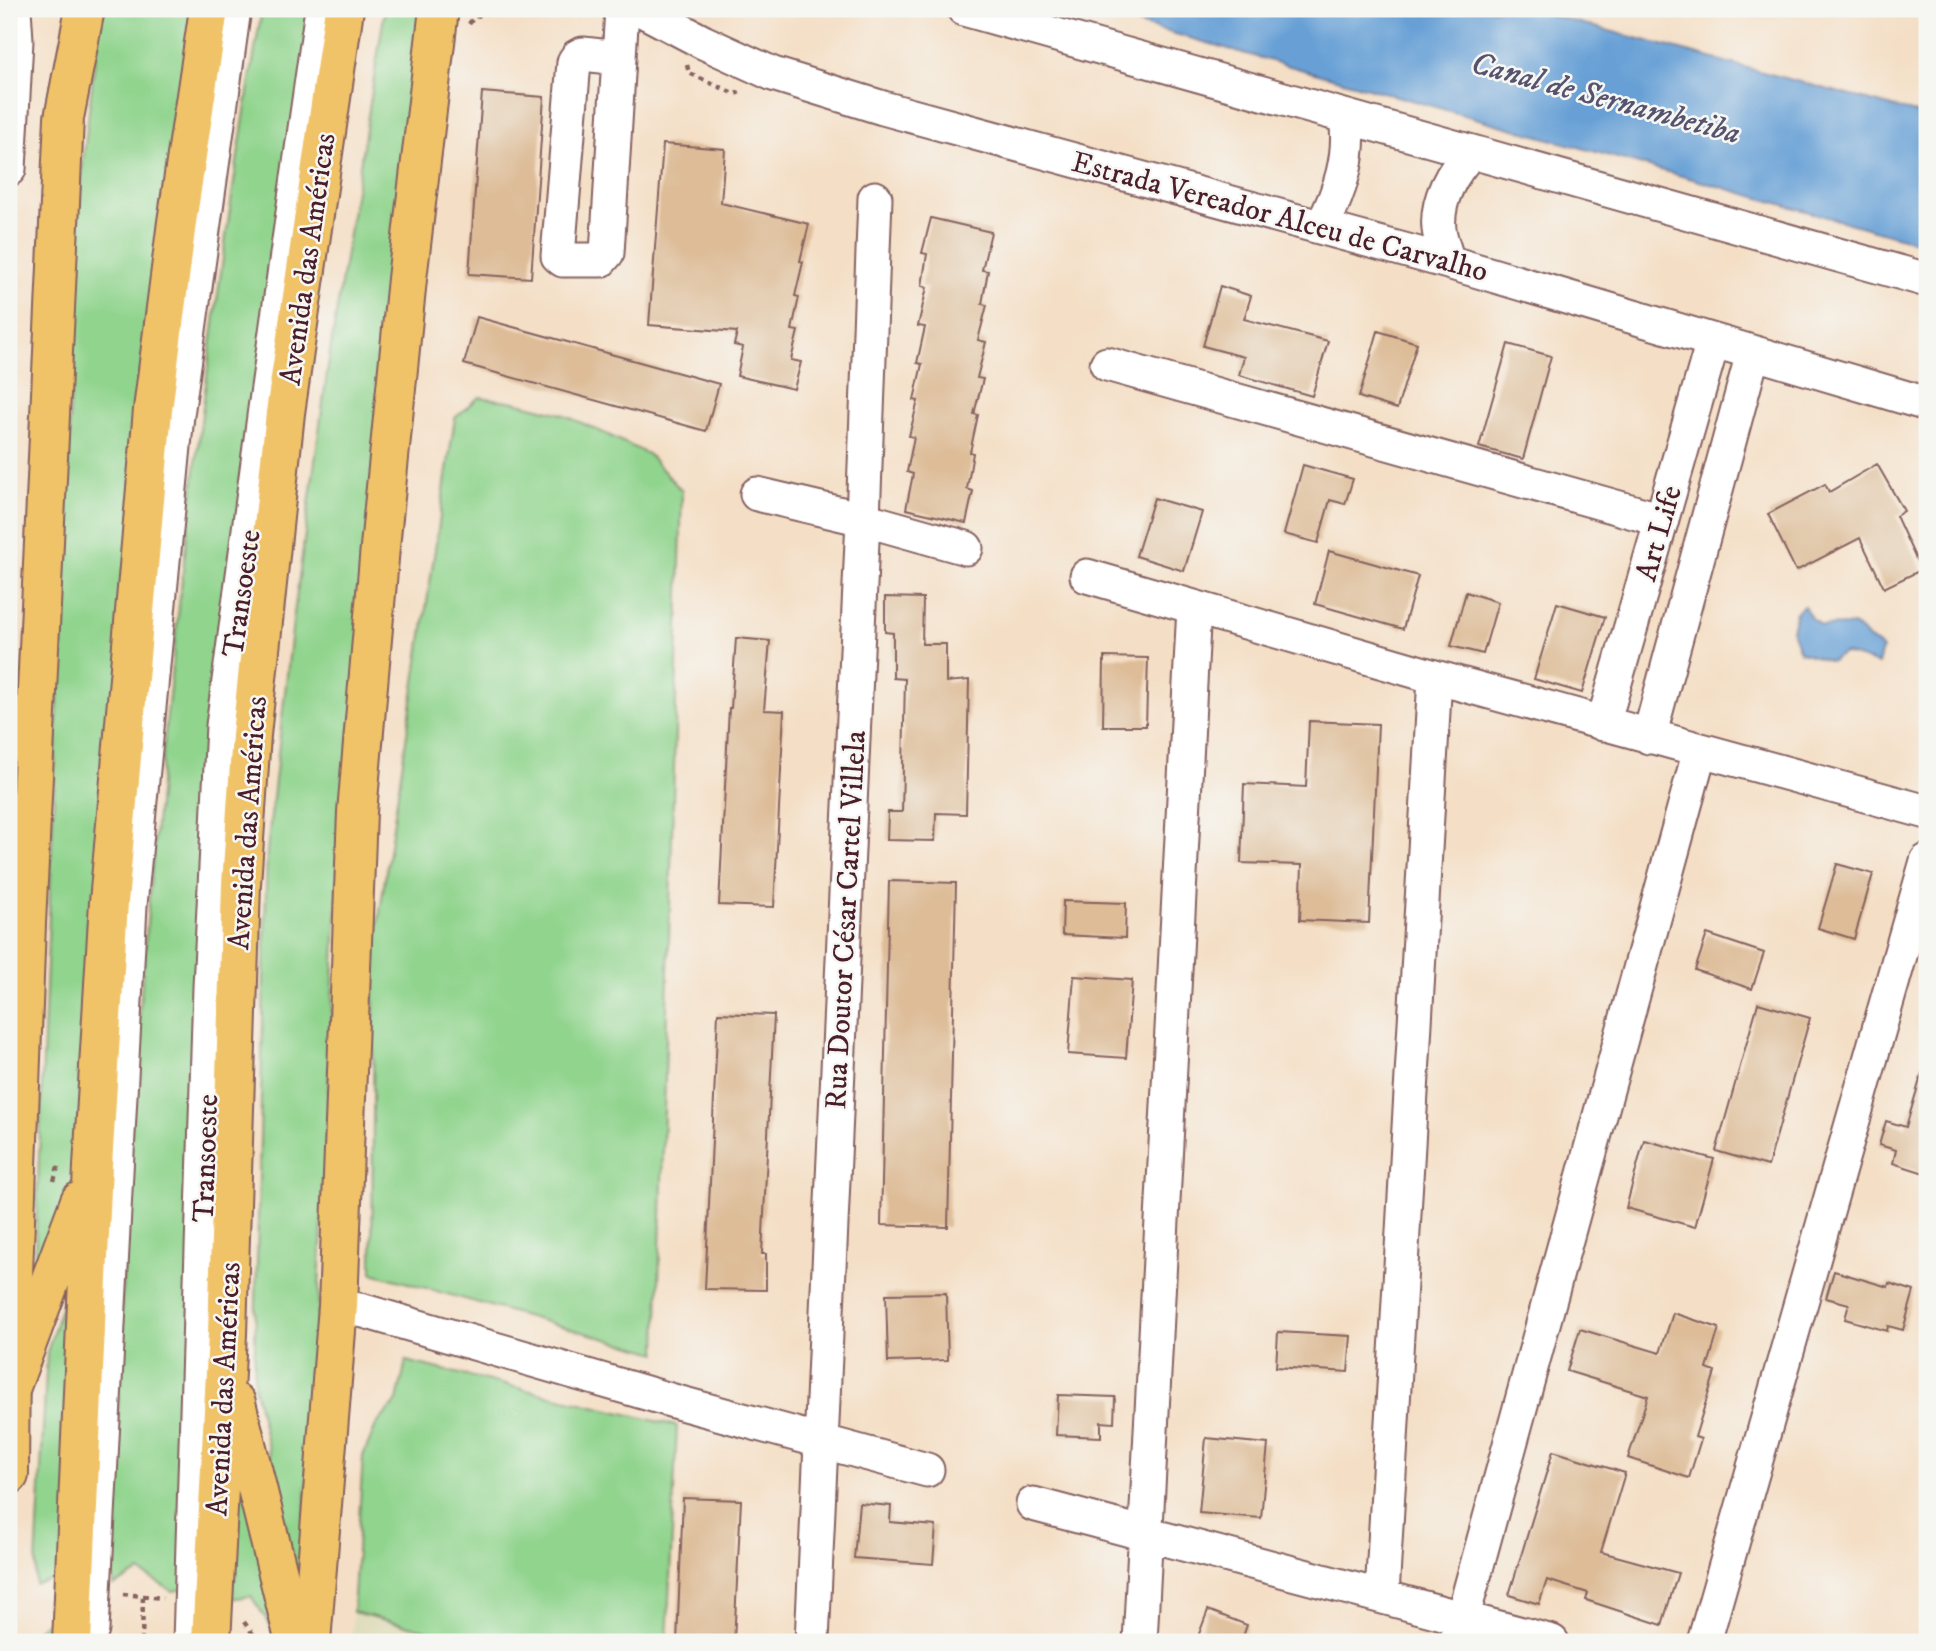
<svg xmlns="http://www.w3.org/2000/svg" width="1936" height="1651" font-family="'IM FELL DW Pica',serif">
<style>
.built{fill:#dfddbb}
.green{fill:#90d48d;stroke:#6d7a5c;stroke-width:2}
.water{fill:#67a0d6;stroke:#586080;stroke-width:2}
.building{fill:#ddbc97}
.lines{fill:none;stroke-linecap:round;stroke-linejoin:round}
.minor-casing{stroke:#866261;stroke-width:37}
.major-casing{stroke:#866261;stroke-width:42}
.highway-casing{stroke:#866261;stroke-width:42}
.path{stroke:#866261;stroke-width:4.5;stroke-dasharray:5 5;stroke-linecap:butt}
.minor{stroke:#fff;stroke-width:33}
.major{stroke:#f0c369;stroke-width:38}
.highway{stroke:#f0c369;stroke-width:38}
.labels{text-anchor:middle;stroke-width:5;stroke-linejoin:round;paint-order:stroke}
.street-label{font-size:30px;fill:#4a1f2b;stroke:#f6f6f2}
.water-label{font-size:32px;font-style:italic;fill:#56536f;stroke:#f6f6f2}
</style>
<rect width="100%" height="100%" fill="#f6f6f2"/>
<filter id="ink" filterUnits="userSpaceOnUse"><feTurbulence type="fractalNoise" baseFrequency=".0143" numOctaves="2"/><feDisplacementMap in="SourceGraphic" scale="14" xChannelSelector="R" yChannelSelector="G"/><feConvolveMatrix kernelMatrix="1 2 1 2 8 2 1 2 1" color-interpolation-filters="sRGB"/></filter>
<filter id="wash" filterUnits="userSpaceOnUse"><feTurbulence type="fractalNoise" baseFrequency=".00686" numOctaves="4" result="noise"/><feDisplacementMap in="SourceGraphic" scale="28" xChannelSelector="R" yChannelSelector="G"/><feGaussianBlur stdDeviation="1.57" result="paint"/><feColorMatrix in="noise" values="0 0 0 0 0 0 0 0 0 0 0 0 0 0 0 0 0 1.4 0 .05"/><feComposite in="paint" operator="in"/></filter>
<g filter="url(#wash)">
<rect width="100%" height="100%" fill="#f4dfc6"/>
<path class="built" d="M 353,1612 L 474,1642 L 351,1642 Z"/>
<path class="green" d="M 101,9 L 202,9 L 76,1189 L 34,1277 L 79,196 Z
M 262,9 L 316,9 L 187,1589 L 172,1591 L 140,1572 L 113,1586 C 117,1467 119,1347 125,1228 C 138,999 159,772 186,545 C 207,366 231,187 262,9 Z
M 385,9 L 432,9 L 339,853 L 318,1310 L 300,1591 L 254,1385 L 267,851 L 293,621 L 329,359 Z
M 479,397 L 515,402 L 562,414 L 606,434 L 648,454 L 682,491 L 657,1353 L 372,1273 L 374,951 L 455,418 Z
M 83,1251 L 68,1586 L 54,1579 L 35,1584 L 47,1353 L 64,1297 Z
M 406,1361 L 677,1426 L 667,1642 L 474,1642 L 353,1612 L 363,1456 L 376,1425 L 397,1401 Z
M 234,1440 L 278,1637 L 251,1596 L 229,1599 Z
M 53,1618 L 66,1635 L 66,1642 L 31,1642 L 31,1634 Z"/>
<path class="water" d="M 1086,9 L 1528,9 L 1927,116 L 1927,245 Z
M 1804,606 L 1811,618 L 1821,626 L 1853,625 L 1882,649 L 1878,664 L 1844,653 L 1831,661 L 1800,652 L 1792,631 L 1796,612 Z"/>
<g id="blocks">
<path class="building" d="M 482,92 L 544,97 L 531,278 L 469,274 Z
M 663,144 L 725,149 L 721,203 L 809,224 L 800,261 L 803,262 L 795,296 L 799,297 L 792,330 L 798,331 L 791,360 L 801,362 L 794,389 L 737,376 L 743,347 L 734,345 L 737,332 L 649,325 Z
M 931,218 L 991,232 L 982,270 L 988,271 L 982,304 L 987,305 L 978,340 L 986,342 L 977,378 L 983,379 L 974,414 L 978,415 L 970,452 L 973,453 L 967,489 L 973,491 L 966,523 L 906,509 L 913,474 L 907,472 L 914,437 L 909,436 L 918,401 L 914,400 L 922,364 L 917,363 L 925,327 L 918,326 L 927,287 L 922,286 L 927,254 L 922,253 Z
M 1220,286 L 1251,296 L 1244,319 L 1328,341 L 1312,396 L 1239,375 L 1244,357 L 1203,346 Z
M 477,317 L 719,384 L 706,431 L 464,364 Z
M 1378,331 L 1417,343 L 1397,409 L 1359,397 Z
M 1508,344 L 1551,356 L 1523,459 L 1479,447 Z
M 1877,464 L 1904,511 L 1896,516 L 1921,570 L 1884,588 L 1860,538 L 1796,571 L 1768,514 L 1825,484 L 1829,492 Z
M 1303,465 L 1353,479 L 1345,504 L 1330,500 L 1318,543 L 1284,534 Z
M 1154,498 L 1202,512 L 1184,571 L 1136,556 Z
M 1329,551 L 1418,576 L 1403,629 L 1315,604 Z
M 1466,592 L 1498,602 L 1483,654 L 1451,646 Z
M 885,597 L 923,598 L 922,644 L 946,644 L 946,682 L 969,680 L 966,814 L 936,813 L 935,841 L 887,840 L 888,812 L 902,812 L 905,679 L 893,678 L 893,633 L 885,632 Z
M 1557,603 L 1605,617 L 1582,693 L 1534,679 Z
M 736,638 L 770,641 L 764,710 L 784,711 L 774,907 L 719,905 L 729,708 L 731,708 Z
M 1104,657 L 1148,658 L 1146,726 L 1103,726 Z
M 1309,721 L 1378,724 L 1369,923 L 1300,920 L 1302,865 L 1241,863 L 1244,784 L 1306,787 Z
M 1837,864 L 1873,874 L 1854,939 L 1818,928 Z
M 889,881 L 956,883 L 948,1227 L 881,1225 Z
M 1063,901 L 1126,903 L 1125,938 L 1062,935 Z
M 1707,934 L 1764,953 L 1752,989 L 1695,970 Z
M 1074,976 L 1132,980 L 1126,1058 L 1068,1054 Z
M 1758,1003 L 1810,1018 L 1768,1166 L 1716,1151 Z
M 718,1013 L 774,1015 L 762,1254 L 766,1254 L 766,1290 L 705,1289 Z
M 1922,1073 L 1927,1074 L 1927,1174 L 1893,1163 L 1896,1150 L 1879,1145 L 1886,1121 L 1906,1127 Z
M 1644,1140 L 1714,1159 L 1695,1227 L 1626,1208 Z
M 1834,1271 L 1888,1287 L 1889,1283 L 1914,1291 L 1903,1330 L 1888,1326 L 1887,1331 L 1845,1319 L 1849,1304 L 1826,1298 Z
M 946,1293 L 948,1360 L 888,1362 L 886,1294 Z
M 1673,1313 L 1719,1328 L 1707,1369 L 1715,1372 L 1695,1437 L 1701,1439 L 1689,1478 L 1628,1458 L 1648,1396 L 1567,1371 L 1580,1329 L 1660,1353 Z
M 1278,1332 L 1351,1336 L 1348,1372 L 1276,1367 Z
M 1058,1395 L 1115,1397 L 1114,1423 L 1101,1422 L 1101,1437 L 1056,1435 Z
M 1206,1438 L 1268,1444 L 1261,1518 L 1199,1513 Z
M 1553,1451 L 1625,1473 L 1601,1552 L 1678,1573 L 1662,1625 L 1586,1600 L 1588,1593 L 1547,1580 L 1539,1604 L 1509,1595 Z
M 683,1498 L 741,1500 L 734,1642 L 677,1642 Z
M 859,1503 L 891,1506 L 890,1522 L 936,1526 L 933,1564 L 854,1558 Z
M 1208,1610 L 1247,1625 L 1241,1642 L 1196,1642 Z"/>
</g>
</g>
<g filter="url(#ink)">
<use href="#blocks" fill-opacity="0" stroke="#866261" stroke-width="2"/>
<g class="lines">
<defs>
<path id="minor" d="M 640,9 L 703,42 L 773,74 L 883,108 L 1448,262 L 1927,404
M 964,9 L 1927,280
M 619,58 L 583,54 L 578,56 L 574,62 L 558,256 L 563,260 L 601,260 L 607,253 L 622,9
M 9,169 L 16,40 L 14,9
M 1322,226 C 1340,192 1352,156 1346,117
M 1448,262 C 1445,251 1440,239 1439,229 C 1436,201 1452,171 1471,153
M 1107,364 L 1662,520
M 757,494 L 863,519 L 966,548
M 1087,576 L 1435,677 L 1927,812
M 1603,724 L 1713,341
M 1649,737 L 1753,353
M 338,1306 L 364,1311 L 677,1402 L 927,1470
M 1033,1504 L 1552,1642
M 1382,1595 L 1435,677
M 92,1630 L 130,905 L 177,415 L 234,9
M 190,1642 L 210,987 L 223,726 L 265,409 L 322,9
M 812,1642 L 863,519 L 875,198
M 1140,1642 L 1194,607
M 1456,1642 L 1700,750
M 1704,1642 L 1927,861"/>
<path id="major" d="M 9,1475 L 10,1355 L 26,924 L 64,118 L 85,9
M 311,1642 L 338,1306 L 357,812 L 380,547 L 407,279 L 439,9"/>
<path id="highway" d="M 10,1389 L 80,1201
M 236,1403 L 295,1642
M 72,1642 L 93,1166 L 109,902 L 153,410 L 177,222 L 209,9
M 211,1642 L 227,1334 L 241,884 L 251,735 L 285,413 L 344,9"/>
</defs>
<use href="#minor" class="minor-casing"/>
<use href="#major" class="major-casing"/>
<use href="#highway" class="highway-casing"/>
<path class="path" d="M 469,24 L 474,17 L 500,9
M 687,65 L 689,73 L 735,94 L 740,92
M 54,1181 L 59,1163
M 123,1594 L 163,1598
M 244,1622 L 259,1642
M 142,1642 L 143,1596"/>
<use href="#minor" class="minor"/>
<use href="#major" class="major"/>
<use href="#highway" class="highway"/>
</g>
</g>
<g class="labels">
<g class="street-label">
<text transform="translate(1280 216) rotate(15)" y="10">Estrada Vereador Alceu de Carvalho</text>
<text transform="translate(307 259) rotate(-82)" y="10">Avenida das Américas</text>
<text transform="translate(1658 533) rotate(-74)" y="10">Art Life</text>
<text transform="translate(241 593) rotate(-82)" y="10">Transoeste</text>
<text transform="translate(247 823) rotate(-86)" y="10">Avenida das Américas</text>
<text transform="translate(845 920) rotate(-87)" y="10">Rua Doutor César Cartel Villela</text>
<text transform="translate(205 1158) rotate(-88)" y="10">Transoeste</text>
<text transform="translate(223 1389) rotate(-87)" y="10">Avenida das Américas</text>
</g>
<g class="water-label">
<text transform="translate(1606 97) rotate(15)" y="11">Canal de Sernambetiba</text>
</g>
</g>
<rect width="1936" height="1651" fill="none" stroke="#f6f6f2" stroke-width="35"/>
</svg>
